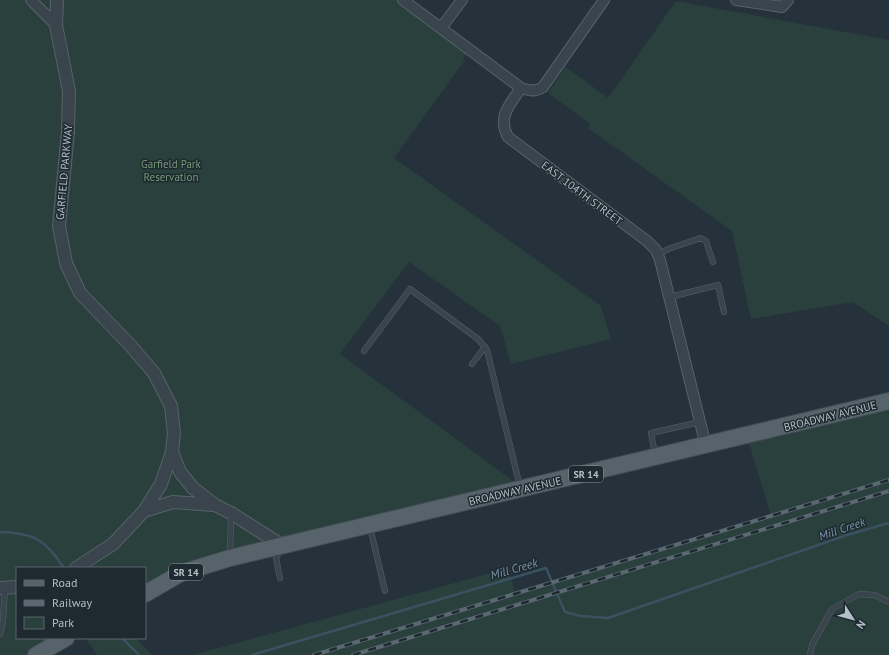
<svg xmlns="http://www.w3.org/2000/svg" width="889" height="655" font-family="'PT Sans',sans-serif">
<style>
.green{fill:#2a403d}
.lines{fill:none;stroke-linecap:round;stroke-linejoin:round}
.stream{stroke:#3a5161;stroke-width:2.5}
.service-casing{stroke:#576269;stroke-width:6}
.minor-casing{stroke:#576269;stroke-width:12}
.tertiary-casing{stroke:#576269;stroke-width:14}
.primary-casing{stroke:#424d54;stroke-width:18}
.service{stroke:#39444c;stroke-width:5}
.minor{stroke:#39444c;stroke-width:10}
.tertiary{stroke:#39444c;stroke-width:12}
.primary{stroke:#57636b;stroke-width:16}
.rail-casing{stroke:#5b6872;stroke-width:4}
.rail{stroke:#1e2930;stroke-width:2.5;stroke-dasharray:8;stroke-linecap:butt}
.labels{text-anchor:middle;stroke-width:3;stroke-linejoin:round;paint-order:stroke}
.shield{fill:#1e2930;stroke:#88929a;stroke-width:1}
.shield-label{font-size:10px;font-weight:bold;fill:#b5bfc7}
.park-label{font-size:11px;fill:#759b78;stroke:#1e2930}
.street-label{font-size:11px;fill:#b5bfc7;stroke:#1e2930}
.water-label{font-size:12px;font-style:italic;fill:#7894a8;stroke:#1e2930}
</style>
<rect width="100%" height="100%" fill="#25323b"/>
<path class="green" d="M 0,0 L 403,0 L 469,50 L 463,59 L 465,60 L 394,158 L 601,306 L 611,339 L 511,364 L 500,326 L 409,262 L 340,354 L 523,488 L 283,546 L 145,594 L 145,568 L 17,568 L 17,638 L 68,638 L 38,655 L 0,655 Z
M 676,1 L 889,40 L 889,326 L 853,302 L 751,319 L 732,231 L 588,128 L 590,124 L 548,93 L 566,67 L 608,98 Z
M 889,401 L 889,655 L 193,655 L 509,568 L 515,594 L 771,516 L 747,436 Z
M 85,638 L 136,638 L 152,655 L 97,655 Z"/>
<g class="lines">
<path class="stream" d="M 0,532 C 34,533 46,540 64,568
M 122,638 L 139,655
M 252,655 L 546,568 L 565,612 L 581,616 L 608,618 L 847,535 L 889,523"/>
<defs>
<path id="service" d="M 658,254 L 671,248 L 701,238 L 706,241 L 713,262
M 670,297 L 718,285 L 724,312
M 364,351 L 410,289 L 478,339 L 487,350 L 520,487
M 472,364 L 485,347
M 655,454 L 651,433 L 700,422
M 370,527 L 385,591
M 230,555 L 231,513
M 280,578 L 276,558 L 281,549
M 0,634 L 3,621 L 5,588
M 810,655 L 812,645 L 832,609 L 859,594 L 875,595 L 889,602"/>
<path id="minor" d="M 31,0 L 56,25
M 403,0 L 521,88 C 531,91 535,92 543,87 L 604,0
M 736,0 L 782,7 L 788,0
M 441,28 L 462,0
M 521,88 C 510,104 497,117 508,137 L 647,241 L 656,250 L 660,260 L 706,446"/>
<path id="tertiary" d="M 57,0 L 56,25 L 69,91 L 68,132 L 59,226 L 66,263 L 80,293 L 130,345 L 154,373 L 171,406 L 174,433 L 172,452 L 180,472 L 193,488 L 215,505 L 231,513 L 283,546
M 144,511 L 161,484 L 172,452
M 76,568 L 113,544 L 144,511 L 173,502 L 214,505
M 0,588 L 17,587"/>
<path id="primary" d="M 145,594 L 181,573 L 230,558 L 889,401
M 36,655 L 66,638"/>
</defs>
<use href="#service" class="service-casing"/>
<use href="#minor" class="minor-casing"/>
<use href="#tertiary" class="tertiary-casing"/>
<use href="#primary" class="primary-casing"/>
<use href="#service" class="service"/>
<use href="#minor" class="minor"/>
<use href="#tertiary" class="tertiary"/>
<use href="#primary" class="primary"/>
<defs>
<path id="rail" d="M 314,655 L 889,480
M 353,655 L 889,491"/>
</defs>
<use href="#rail" class="rail-casing"/>
<use href="#rail" class="rail"/>
</g>
<g class="labels">
<g class="shield">
<rect x="569" y="466" width="34" height="16" rx="3"/>
<rect x="169" y="564" width="34" height="16" rx="3"/>
</g>
<g class="shield-label">
<text x="586" y="478">SR 14</text>
<text x="186" y="576">SR 14</text>
</g>
<g class="park-label">
<text x="171" y="168">Garfield Park<tspan x="171" dy="13">Reservation</tspan></text>
</g>
<g class="street-label">
<text transform="translate(64 172) rotate(-85)" y="4">GARFIELD PARKWAY</text>
<text transform="translate(582 193) rotate(37)" y="4">EAST 104TH STREET</text>
<text transform="translate(830 416) rotate(-14)" y="4">BROADWAY AVENUE</text>
<text transform="translate(515 491) rotate(-13)" y="4">BROADWAY AVENUE</text>
</g>
<g class="water-label">
<text transform="translate(842 529) rotate(-19)" y="4">Mill Creek</text>
<text transform="translate(514 569) rotate(-16)" y="4">Mill Creek</text>
</g>
</g>
<rect x="16" y="567" width="130" height="72" fill="#1e2930" stroke="#5a656c"/>
<rect x="24" y="580" width="20" height="6" fill="#57636b" stroke="#5a656c"/>
<text x="52" y="587" font-size="12" fill="#b5bfc7">Road</text>
<rect x="24" y="600" width="20" height="6" fill="#5b6872" stroke="#5a656c"/>
<text x="52" y="607" font-size="12" fill="#b5bfc7">Railway</text>
<rect x="24" y="617" width="20" height="12" fill="#2a403d" stroke="#5a656c"/>
<text x="52" y="627" font-size="12" fill="#b5bfc7">Park</text>
<g transform="translate(853 619) rotate(126)" stroke="#1e2930" stroke-width="3" paint-order="stroke">
<path d="M0-3L7 15L0 10L-7 15Z" fill="#b5bfc7"/>
<text y="-6" font-size="11" font-weight="bold" text-anchor="middle" fill="#b5bfc7">N</text>
</g>
</svg>
